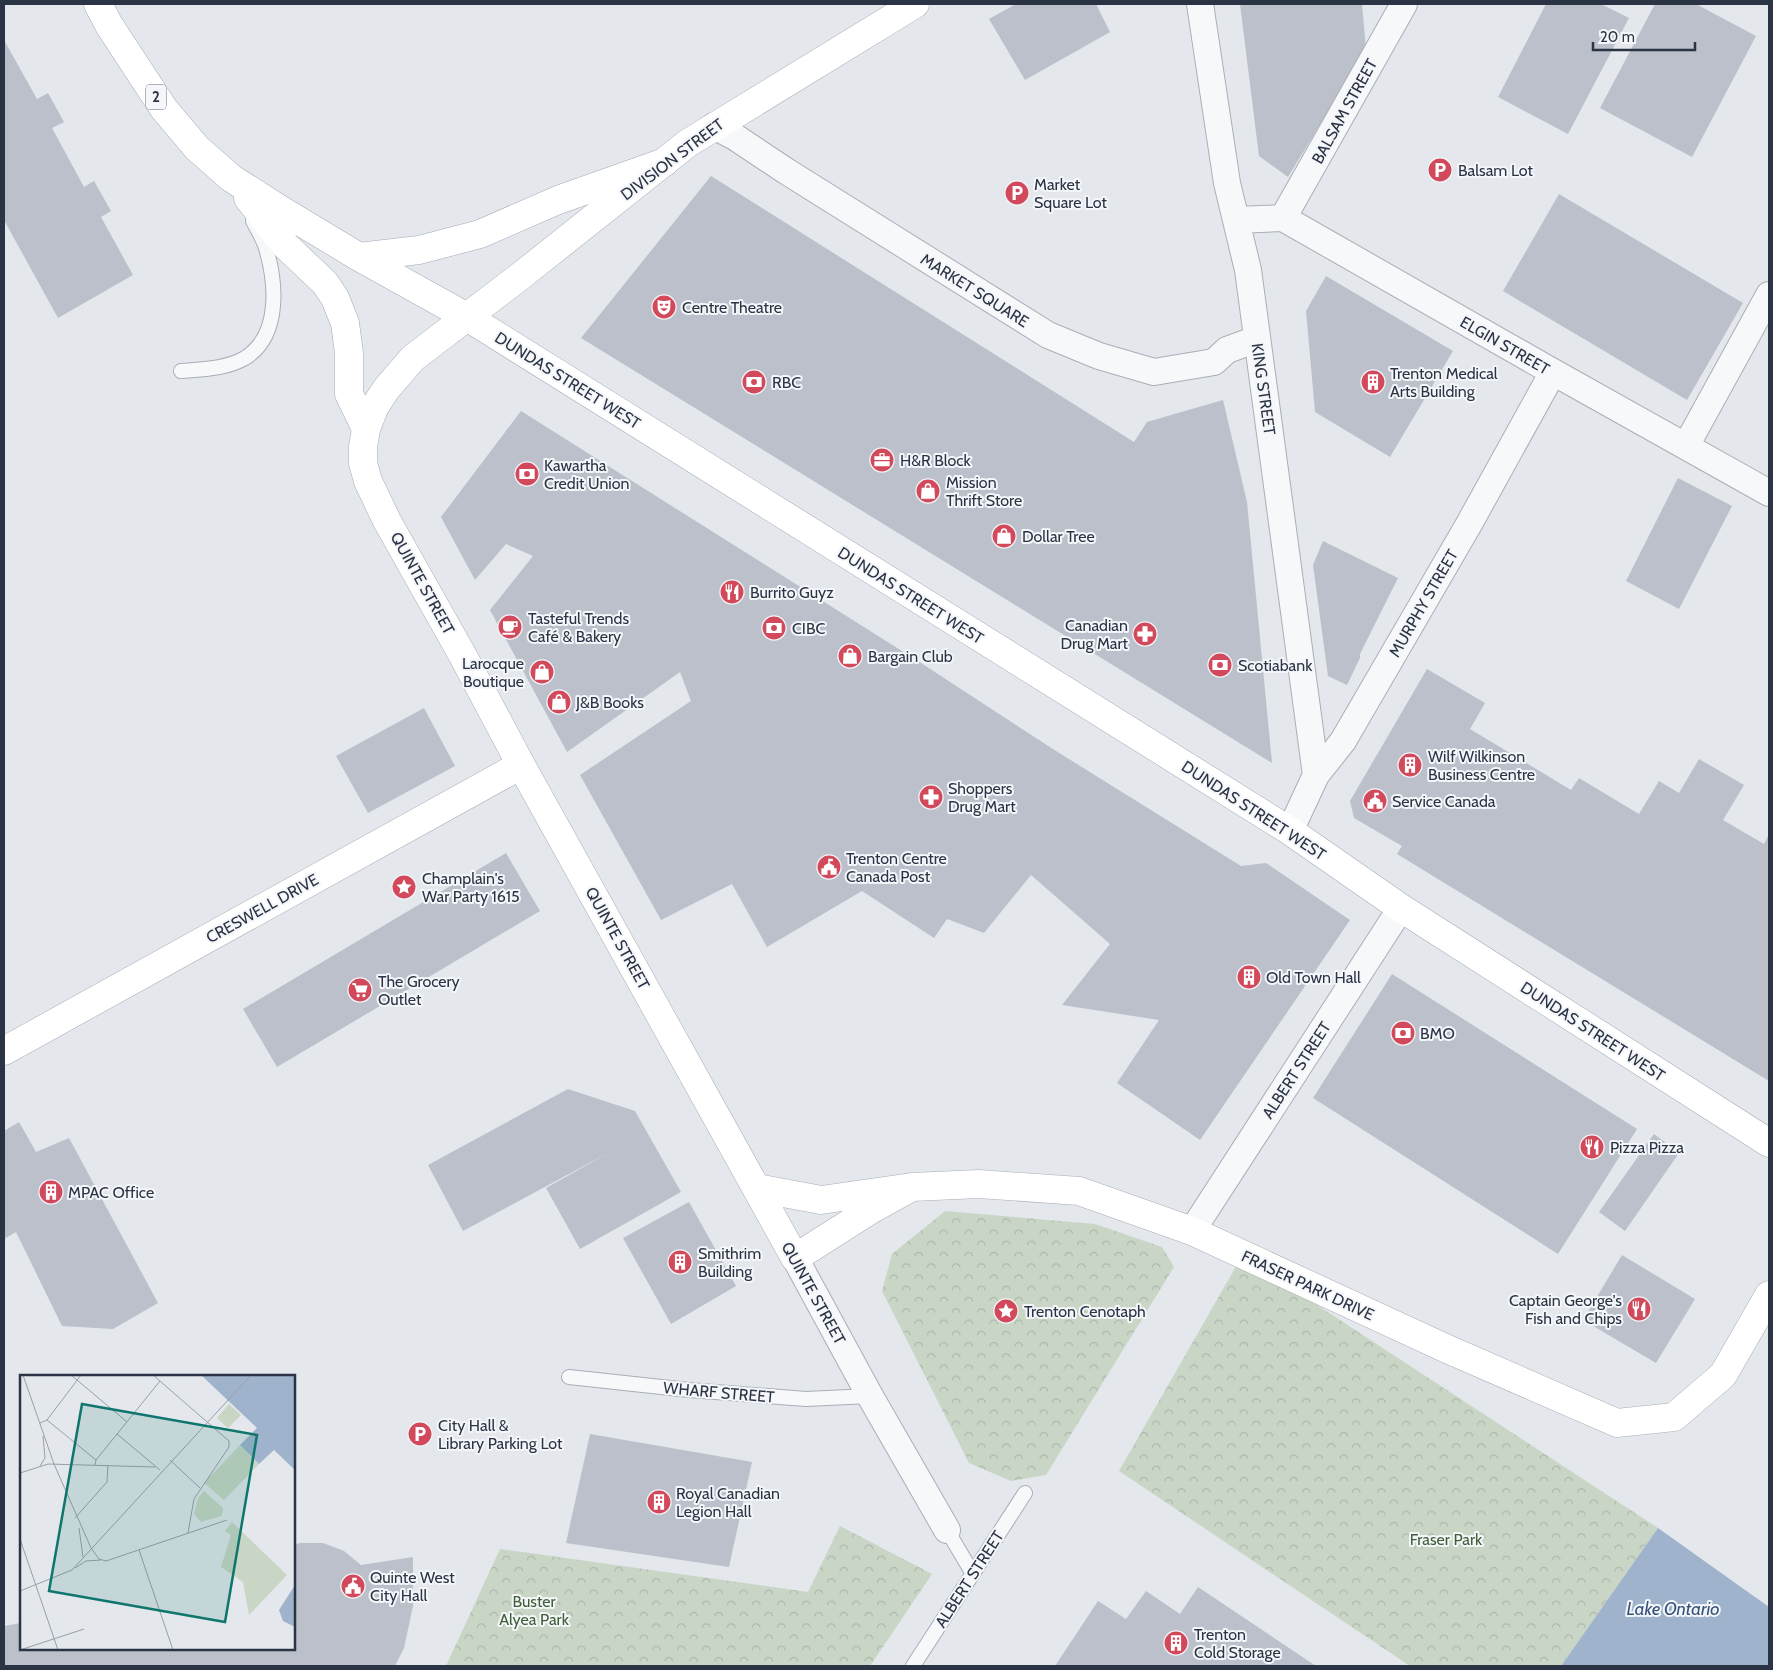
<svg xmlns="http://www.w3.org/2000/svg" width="1773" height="1670" font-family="Cabin,sans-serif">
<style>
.forest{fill:url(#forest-crowns)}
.water{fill:#9fb4cc}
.building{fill:#bbc0ca}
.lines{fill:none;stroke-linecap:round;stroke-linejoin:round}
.lane-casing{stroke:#a9aeb7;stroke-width:16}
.street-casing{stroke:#a9aeb7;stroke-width:28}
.secondary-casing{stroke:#a9aeb7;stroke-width:29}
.primary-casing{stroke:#a3abb8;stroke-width:29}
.lane{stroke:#f7f8fa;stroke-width:14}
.street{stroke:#f7f8fa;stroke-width:26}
.secondary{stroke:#fff;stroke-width:28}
.primary{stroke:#fff;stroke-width:28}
.labels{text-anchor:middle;stroke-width:4;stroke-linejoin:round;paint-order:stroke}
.shield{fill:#f4f6f9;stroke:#676e7b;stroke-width:1}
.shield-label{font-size:15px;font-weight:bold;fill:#2b3445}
.street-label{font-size:16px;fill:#2b3445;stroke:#f4f6f9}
.poi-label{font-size:16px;fill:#2b3445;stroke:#f4f6f9;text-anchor:start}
.park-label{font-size:16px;fill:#3f6138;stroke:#f4f6f9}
.water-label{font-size:18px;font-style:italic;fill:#34527a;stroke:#f4f6f9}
.inset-road{fill:none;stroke:#9a9fa9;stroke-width:1}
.view{fill:#0f766e;fill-opacity:0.15;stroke:#0f766e;stroke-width:2.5}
.inset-edge{fill:none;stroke:#2b3445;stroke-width:2.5}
</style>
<defs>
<pattern id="forest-crowns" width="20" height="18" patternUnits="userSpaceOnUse" patternTransform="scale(1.25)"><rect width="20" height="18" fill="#c9d6c5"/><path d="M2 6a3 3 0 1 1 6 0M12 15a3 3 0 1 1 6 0" fill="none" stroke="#adb8ab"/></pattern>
</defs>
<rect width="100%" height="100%" fill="#e4e7ec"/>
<path class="forest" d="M 945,1211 L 1095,1224 L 1162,1247 L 1174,1267 L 1046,1475 L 1011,1481 L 969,1463 L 882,1291 L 892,1254 Z
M 1242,1256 L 1658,1528 L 1561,1666 L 1410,1666 L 1119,1471 Z
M 840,1526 L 932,1574 L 870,1666 L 446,1666 L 500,1549 L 808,1592 Z"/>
<path class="water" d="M 1658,1528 L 1769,1607 L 1769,1666 L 1561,1666 Z"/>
<path class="building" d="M 1016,4 L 1096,4 L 1110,32 L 1025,80 L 989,19 Z
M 1240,4 L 1362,4 L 1366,49 L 1288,177 L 1259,156 Z
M 1546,4 L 1601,4 L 1629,18 L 1568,134 L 1498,97 Z
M 1655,4 L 1696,4 L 1756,36 L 1692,157 L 1600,108 Z
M 4,40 L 37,99 L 48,93 L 64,122 L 52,128 L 84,187 L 94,181 L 111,211 L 101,217 L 133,275 L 58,318 L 4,220 Z
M 711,176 L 1134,442 L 1147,422 L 1223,400 L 1247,502 L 1272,763 L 581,338 Z
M 1559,194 L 1743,303 L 1687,400 L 1503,291 Z
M 1326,276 L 1453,351 L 1390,457 L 1315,412 L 1306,311 Z
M 521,411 L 921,663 L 1056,751 L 1241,866 L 1266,863 L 1350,920 L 1200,1140 L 1117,1083 L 1159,1020 L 1062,1005 L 1110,944 L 1031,875 L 984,933 L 947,919 L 934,938 L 862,891 L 767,947 L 732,884 L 661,920 L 580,775 L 691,701 L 680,672 L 567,752 L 490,610 L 533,556 L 506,544 L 475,580 L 441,517 Z
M 1678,478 L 1732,506 L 1679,609 L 1626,581 Z
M 1323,541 L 1398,578 L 1360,654 L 1360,658 L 1347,685 L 1328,676 L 1313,565 Z
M 1427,669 L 1485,703 L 1470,729 L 1571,790 L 1579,778 L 1639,814 L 1659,781 L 1679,793 L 1699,759 L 1744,785 L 1723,820 L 1764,844 L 1769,834 L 1769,1081 L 1397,854 L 1402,846 L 1354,818 L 1350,801 Z
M 424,708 L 455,766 L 368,813 L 336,756 Z
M 506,853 L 540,911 L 277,1067 L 243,1009 Z
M 1392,974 L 1637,1129 L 1558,1254 L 1313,1098 Z
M 568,1089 L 635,1111 L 681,1192 L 580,1249 L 546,1188 L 610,1152 L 463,1231 L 428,1165 Z
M 19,1122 L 36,1152 L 69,1138 L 158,1303 L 113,1329 L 62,1326 L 16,1232 L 4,1239 L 4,1131 Z
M 1654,1134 L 1679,1153 L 1625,1231 L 1599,1212 Z
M 689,1202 L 736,1286 L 671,1324 L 623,1238 Z
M 1622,1255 L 1695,1299 L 1656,1363 L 1583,1320 Z
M 590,1434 L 752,1462 L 729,1567 L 566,1543 Z
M 300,1543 L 323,1543 L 344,1551 L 361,1565 L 413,1557 L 413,1606 L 404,1648 L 395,1666 L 4,1666 L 4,1626 L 21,1623 L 21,1649 L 294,1649 L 294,1545 Z
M 1198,1587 L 1316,1666 L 1055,1666 L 1098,1601 L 1126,1619 L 1146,1591 L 1180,1614 Z"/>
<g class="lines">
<defs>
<path id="lane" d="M 181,371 C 203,369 226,369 245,358 C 282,335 276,280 265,245 C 262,237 257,229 253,221
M 569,1377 L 689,1390 L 806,1399 L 870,1396
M 947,1530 L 973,1574
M 913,1666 L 1025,1493"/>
<path id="street" d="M 1200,4 L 1227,183 L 1248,270 L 1316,775
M 714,126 L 735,137 L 786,171 L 1048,335 L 1099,356 L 1154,372 L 1214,362 L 1227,350 L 1257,339
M 1283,218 L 1404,4
M 1237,220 L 1283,218 L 1553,372 L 1769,493
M 1686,446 L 1769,295
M 1290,831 L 1316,775 L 1343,741 L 1469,524 L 1553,372
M 1192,1231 L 1401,908
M 795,1258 L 870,1396 L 947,1530"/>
<path id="secondary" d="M 4,1051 L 521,765
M 912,1187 L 872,1209 L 795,1258 L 521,765 L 463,656 L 387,521 L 368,481 L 363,463 L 363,447 L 366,429 L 375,406 L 387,388 L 413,358 L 518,278 L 688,143 L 915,4
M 757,1188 L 821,1200 L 912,1187 L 979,1184 L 1079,1191 L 1192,1231 L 1445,1348 L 1617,1423 L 1674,1417 L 1723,1375 L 1769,1295"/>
<path id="primary" d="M 98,4 L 109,25 L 164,109 L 197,148 L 231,178 L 281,210 L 359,257 L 467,317 L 1290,831 L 1401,908 L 1769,1143
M 248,198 L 286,246 L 325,283 L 335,298 L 345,323 L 349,353 L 349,394 L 366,429
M 359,257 L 419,250 L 480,234 L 558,200 L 665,162"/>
</defs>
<use href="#lane" class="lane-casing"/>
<use href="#street" class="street-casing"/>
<use href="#secondary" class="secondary-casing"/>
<use href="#primary" class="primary-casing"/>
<use href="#lane" class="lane"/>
<use href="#street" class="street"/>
<use href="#secondary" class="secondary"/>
<use href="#primary" class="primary"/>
</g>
<defs>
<symbol id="parking-disc" viewBox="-11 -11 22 22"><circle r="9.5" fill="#d1495b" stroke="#f4f6f9"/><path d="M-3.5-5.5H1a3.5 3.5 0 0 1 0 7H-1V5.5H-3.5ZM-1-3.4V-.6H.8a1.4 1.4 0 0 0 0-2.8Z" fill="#fff"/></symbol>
<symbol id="theatre-disc" viewBox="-11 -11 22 22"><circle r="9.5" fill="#d1495b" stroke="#f4f6f9"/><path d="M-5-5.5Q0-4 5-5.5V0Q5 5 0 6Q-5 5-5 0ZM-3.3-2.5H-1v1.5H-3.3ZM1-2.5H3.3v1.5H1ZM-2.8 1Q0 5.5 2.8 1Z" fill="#fff"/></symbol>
<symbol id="bank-disc" viewBox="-11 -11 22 22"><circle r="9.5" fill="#d1495b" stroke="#f4f6f9"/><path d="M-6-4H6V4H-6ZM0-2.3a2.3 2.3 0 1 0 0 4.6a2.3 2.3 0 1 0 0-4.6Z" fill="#fff"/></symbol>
<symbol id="building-disc" viewBox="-11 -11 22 22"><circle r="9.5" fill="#d1495b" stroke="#f4f6f9"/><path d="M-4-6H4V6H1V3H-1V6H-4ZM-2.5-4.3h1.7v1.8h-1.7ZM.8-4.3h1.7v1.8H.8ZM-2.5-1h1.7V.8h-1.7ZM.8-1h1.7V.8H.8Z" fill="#fff"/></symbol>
<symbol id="office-disc" viewBox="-11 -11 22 22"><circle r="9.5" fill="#d1495b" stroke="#f4f6f9"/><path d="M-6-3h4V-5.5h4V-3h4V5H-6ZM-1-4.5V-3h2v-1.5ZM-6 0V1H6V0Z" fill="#fff"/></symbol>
<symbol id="shop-disc" viewBox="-11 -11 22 22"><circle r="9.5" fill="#d1495b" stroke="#f4f6f9"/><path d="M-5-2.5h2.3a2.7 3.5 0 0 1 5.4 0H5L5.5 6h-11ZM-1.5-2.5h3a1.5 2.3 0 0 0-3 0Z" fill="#fff"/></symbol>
<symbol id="restaurant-disc" viewBox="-11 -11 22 22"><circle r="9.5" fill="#d1495b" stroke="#f4f6f9"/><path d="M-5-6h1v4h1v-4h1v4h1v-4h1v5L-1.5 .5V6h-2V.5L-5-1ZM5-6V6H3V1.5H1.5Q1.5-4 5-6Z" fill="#fff"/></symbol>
<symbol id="cafe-disc" viewBox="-11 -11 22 22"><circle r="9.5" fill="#d1495b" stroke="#f4f6f9"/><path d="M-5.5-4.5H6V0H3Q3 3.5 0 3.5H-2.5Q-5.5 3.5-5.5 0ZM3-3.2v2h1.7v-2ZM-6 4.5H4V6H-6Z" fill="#fff"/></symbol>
<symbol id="pharmacy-disc" viewBox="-11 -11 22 22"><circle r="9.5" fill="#d1495b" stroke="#f4f6f9"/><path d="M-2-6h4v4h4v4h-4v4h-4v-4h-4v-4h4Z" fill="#fff"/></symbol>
<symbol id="civic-disc" viewBox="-11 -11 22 22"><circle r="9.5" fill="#d1495b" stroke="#f4f6f9"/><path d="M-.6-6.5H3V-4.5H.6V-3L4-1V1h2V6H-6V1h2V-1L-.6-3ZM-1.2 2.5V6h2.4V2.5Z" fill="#fff"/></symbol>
<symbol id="sight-disc" viewBox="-11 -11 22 22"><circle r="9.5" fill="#d1495b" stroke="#f4f6f9"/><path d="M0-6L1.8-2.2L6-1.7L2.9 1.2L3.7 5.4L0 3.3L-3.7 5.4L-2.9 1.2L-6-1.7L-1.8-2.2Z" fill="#fff"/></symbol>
<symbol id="supermarket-disc" viewBox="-11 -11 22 22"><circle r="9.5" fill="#d1495b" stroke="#f4f6f9"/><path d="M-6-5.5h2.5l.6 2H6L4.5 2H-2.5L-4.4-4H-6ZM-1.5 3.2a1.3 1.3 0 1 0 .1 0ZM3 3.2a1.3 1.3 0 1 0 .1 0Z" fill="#fff"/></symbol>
</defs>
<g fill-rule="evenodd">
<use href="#parking-disc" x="1426" y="156" width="28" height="28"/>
<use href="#parking-disc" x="1003" y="179" width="28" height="28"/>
<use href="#theatre-disc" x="650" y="293" width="28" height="28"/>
<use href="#bank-disc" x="740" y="368" width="28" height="28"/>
<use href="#building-disc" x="1359" y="368" width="28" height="28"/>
<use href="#office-disc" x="868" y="446" width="28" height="28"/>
<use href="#bank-disc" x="513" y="460" width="28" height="28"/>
<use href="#shop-disc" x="914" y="477" width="28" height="28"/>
<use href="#shop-disc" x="990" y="522" width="28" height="28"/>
<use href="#restaurant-disc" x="718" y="578" width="28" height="28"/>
<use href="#cafe-disc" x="496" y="613" width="28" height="28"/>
<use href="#bank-disc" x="760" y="614" width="28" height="28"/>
<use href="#pharmacy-disc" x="1131" y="620" width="28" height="28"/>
<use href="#shop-disc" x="836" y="642" width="28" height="28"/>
<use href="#bank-disc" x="1206" y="651" width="28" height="28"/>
<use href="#shop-disc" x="528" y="658" width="28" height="28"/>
<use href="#shop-disc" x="545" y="688" width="28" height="28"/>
<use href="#building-disc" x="1396" y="751" width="28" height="28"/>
<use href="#pharmacy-disc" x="917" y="783" width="28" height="28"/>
<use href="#civic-disc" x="1361" y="787" width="28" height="28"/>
<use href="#civic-disc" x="815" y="853" width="28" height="28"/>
<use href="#sight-disc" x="390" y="873" width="28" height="28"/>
<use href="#building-disc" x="1235" y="963" width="28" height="28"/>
<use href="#supermarket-disc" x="346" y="976" width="28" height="28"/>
<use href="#bank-disc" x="1389" y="1019" width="28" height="28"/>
<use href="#restaurant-disc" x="1578" y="1133" width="28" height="28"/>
<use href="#building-disc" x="37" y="1178" width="28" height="28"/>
<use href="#building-disc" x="666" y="1248" width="28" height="28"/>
<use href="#restaurant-disc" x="1625" y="1295" width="28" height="28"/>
<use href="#sight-disc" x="992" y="1297" width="28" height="28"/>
<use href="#parking-disc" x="406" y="1420" width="28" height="28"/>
<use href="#building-disc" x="645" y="1488" width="28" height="28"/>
<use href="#civic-disc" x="339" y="1572" width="28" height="28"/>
<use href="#building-disc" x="1162" y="1629" width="28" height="28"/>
</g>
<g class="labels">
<rect class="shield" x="146" y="84.5" width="20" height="25" rx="4"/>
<g class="shield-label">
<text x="156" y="102">2</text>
</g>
<g class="street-label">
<text transform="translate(1344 111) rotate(-61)" y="6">BALSAM STREET</text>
<text transform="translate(672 159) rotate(-37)" y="6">DIVISION STREET</text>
<text transform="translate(975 290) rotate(32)" y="6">MARKET SQUARE</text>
<text transform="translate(1505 345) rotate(30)" y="6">ELGIN STREET</text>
<text transform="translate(568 380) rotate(32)" y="6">DUNDAS STREET WEST</text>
<text transform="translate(1264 389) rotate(82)" y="6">KING STREET</text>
<text transform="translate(423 583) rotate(61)" y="6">QUINTE STREET</text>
<text transform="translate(911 595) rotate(32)" y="6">DUNDAS STREET WEST</text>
<text transform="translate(1423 603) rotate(-60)" y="6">MURPHY STREET</text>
<text transform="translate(1254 810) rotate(33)" y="6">DUNDAS STREET WEST</text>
<text transform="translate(262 908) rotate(-29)" y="6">CRESWELL DRIVE</text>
<text transform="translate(618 938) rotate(61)" y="6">QUINTE STREET</text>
<text transform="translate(1593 1031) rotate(33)" y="6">DUNDAS STREET WEST</text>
<text transform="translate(1296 1070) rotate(-57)" y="6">ALBERT STREET</text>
<text transform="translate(1308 1285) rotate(25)" y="6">FRASER PARK DRIVE</text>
<text transform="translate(814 1293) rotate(61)" y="6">QUINTE STREET</text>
<text transform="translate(719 1392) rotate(5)" y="6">WHARF STREET</text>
<text transform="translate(969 1579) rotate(-57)" y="6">ALBERT STREET</text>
</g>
<g class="poi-label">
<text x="1458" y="176">Balsam Lot</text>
<text x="1034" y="190">Market<tspan x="1034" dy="18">Square Lot</tspan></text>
<text x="682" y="313">Centre Theatre</text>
<text x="1390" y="379">Trenton Medical<tspan x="1390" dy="18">Arts Building</tspan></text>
<text x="772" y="388">RBC</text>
<text x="900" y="466">H&amp;R Block</text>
<text x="544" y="471">Kawartha<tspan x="544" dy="18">Credit Union</tspan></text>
<text x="946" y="488">Mission<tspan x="946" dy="18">Thrift Store</tspan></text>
<text x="1022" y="542">Dollar Tree</text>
<text x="750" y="598">Burrito Guyz</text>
<text x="528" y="624">Tasteful Trends<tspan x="528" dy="18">Café &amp; Bakery</tspan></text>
<text x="1128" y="631" text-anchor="end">Canadian<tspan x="1128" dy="18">Drug Mart</tspan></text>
<text x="792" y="634">CIBC</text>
<text x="868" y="662">Bargain Club</text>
<text x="524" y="669" text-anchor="end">Larocque<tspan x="524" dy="18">Boutique</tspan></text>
<text x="1238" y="671">Scotiabank</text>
<text x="576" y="708">J&amp;B Books</text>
<text x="1428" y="762">Wilf Wilkinson<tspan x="1428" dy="18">Business Centre</tspan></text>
<text x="948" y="794">Shoppers<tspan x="948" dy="18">Drug Mart</tspan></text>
<text x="1392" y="807">Service Canada</text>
<text x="846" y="864">Trenton Centre<tspan x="846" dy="18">Canada Post</tspan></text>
<text x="422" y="884">Champlain's<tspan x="422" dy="18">War Party 1615</tspan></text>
<text x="1266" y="983">Old Town Hall</text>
<text x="378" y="987">The Grocery<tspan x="378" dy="18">Outlet</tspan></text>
<text x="1420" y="1039">BMO</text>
<text x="1610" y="1153">Pizza Pizza</text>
<text x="68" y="1198">MPAC Office</text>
<text x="698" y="1259">Smithrim<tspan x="698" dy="18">Building</tspan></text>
<text x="1622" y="1306" text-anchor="end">Captain George's<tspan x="1622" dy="18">Fish and Chips</tspan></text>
<text x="1024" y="1317">Trenton Cenotaph</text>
<text x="438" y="1431">City Hall &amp;<tspan x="438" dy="18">Library Parking Lot</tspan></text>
<text x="676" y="1499">Royal Canadian<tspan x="676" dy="18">Legion Hall</tspan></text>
<text x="370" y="1583">Quinte West<tspan x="370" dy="18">City Hall</tspan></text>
<text x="1194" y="1640">Trenton<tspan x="1194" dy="18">Cold Storage</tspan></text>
</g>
<g class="park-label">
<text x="1446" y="1545">Fraser Park</text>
<text x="534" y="1607">Buster<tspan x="534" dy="18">Alyea Park</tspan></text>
</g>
<g class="water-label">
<text x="1673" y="1615">Lake Ontario</text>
</g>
</g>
<g transform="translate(20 1375)">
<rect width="275" height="275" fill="#e4e7ec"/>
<path d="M 209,29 L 221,40 L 208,53 L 197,43 ZM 220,70 L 239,89 L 204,125 L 184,108 ZM 184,116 L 203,133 L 203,137 L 201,141 L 181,147 L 174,139 L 178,123 ZM 212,147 L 267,200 L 229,240 L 223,207 L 201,192 L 211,160 L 205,156 Z" fill="#c9d6c5"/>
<path d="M 181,0 L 275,0 L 275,95 L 254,75 L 239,89 L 220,70 L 237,53 ZM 275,210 L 275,252 L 263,246 L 259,235 Z" fill="#9fb4cc"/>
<path class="inset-road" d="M 3,0 L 34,89 L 71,173M 51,0 L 107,47M 133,0 L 209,66 L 209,72 L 174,124 L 168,158M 27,45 L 76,85M 20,48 L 27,45 L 61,0M 97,59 L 140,95M 150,85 L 180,113M 75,90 L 76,85 L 140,6M 20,91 L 25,83 L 23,61M 0,98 L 28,89 L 135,92M 55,143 L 87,107 L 88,90M 59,153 L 63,182M 0,164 L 38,275M 71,173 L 79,184 L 86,186 L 207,145M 119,175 L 153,275M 55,193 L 66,186 L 81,185M 0,216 L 52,195 L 231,0M 0,275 L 64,254"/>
<path class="view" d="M 62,29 L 237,60 L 205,247 L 29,216 Z"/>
<rect width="275" height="275" class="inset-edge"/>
</g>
<rect width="1773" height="1670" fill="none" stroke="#2b3445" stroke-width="10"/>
<path d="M1593 42v8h102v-8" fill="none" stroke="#2b3445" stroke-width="2.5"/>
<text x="1600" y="42" font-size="15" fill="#2b3445" stroke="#f4f6f9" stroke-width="4" paint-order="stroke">20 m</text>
</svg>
